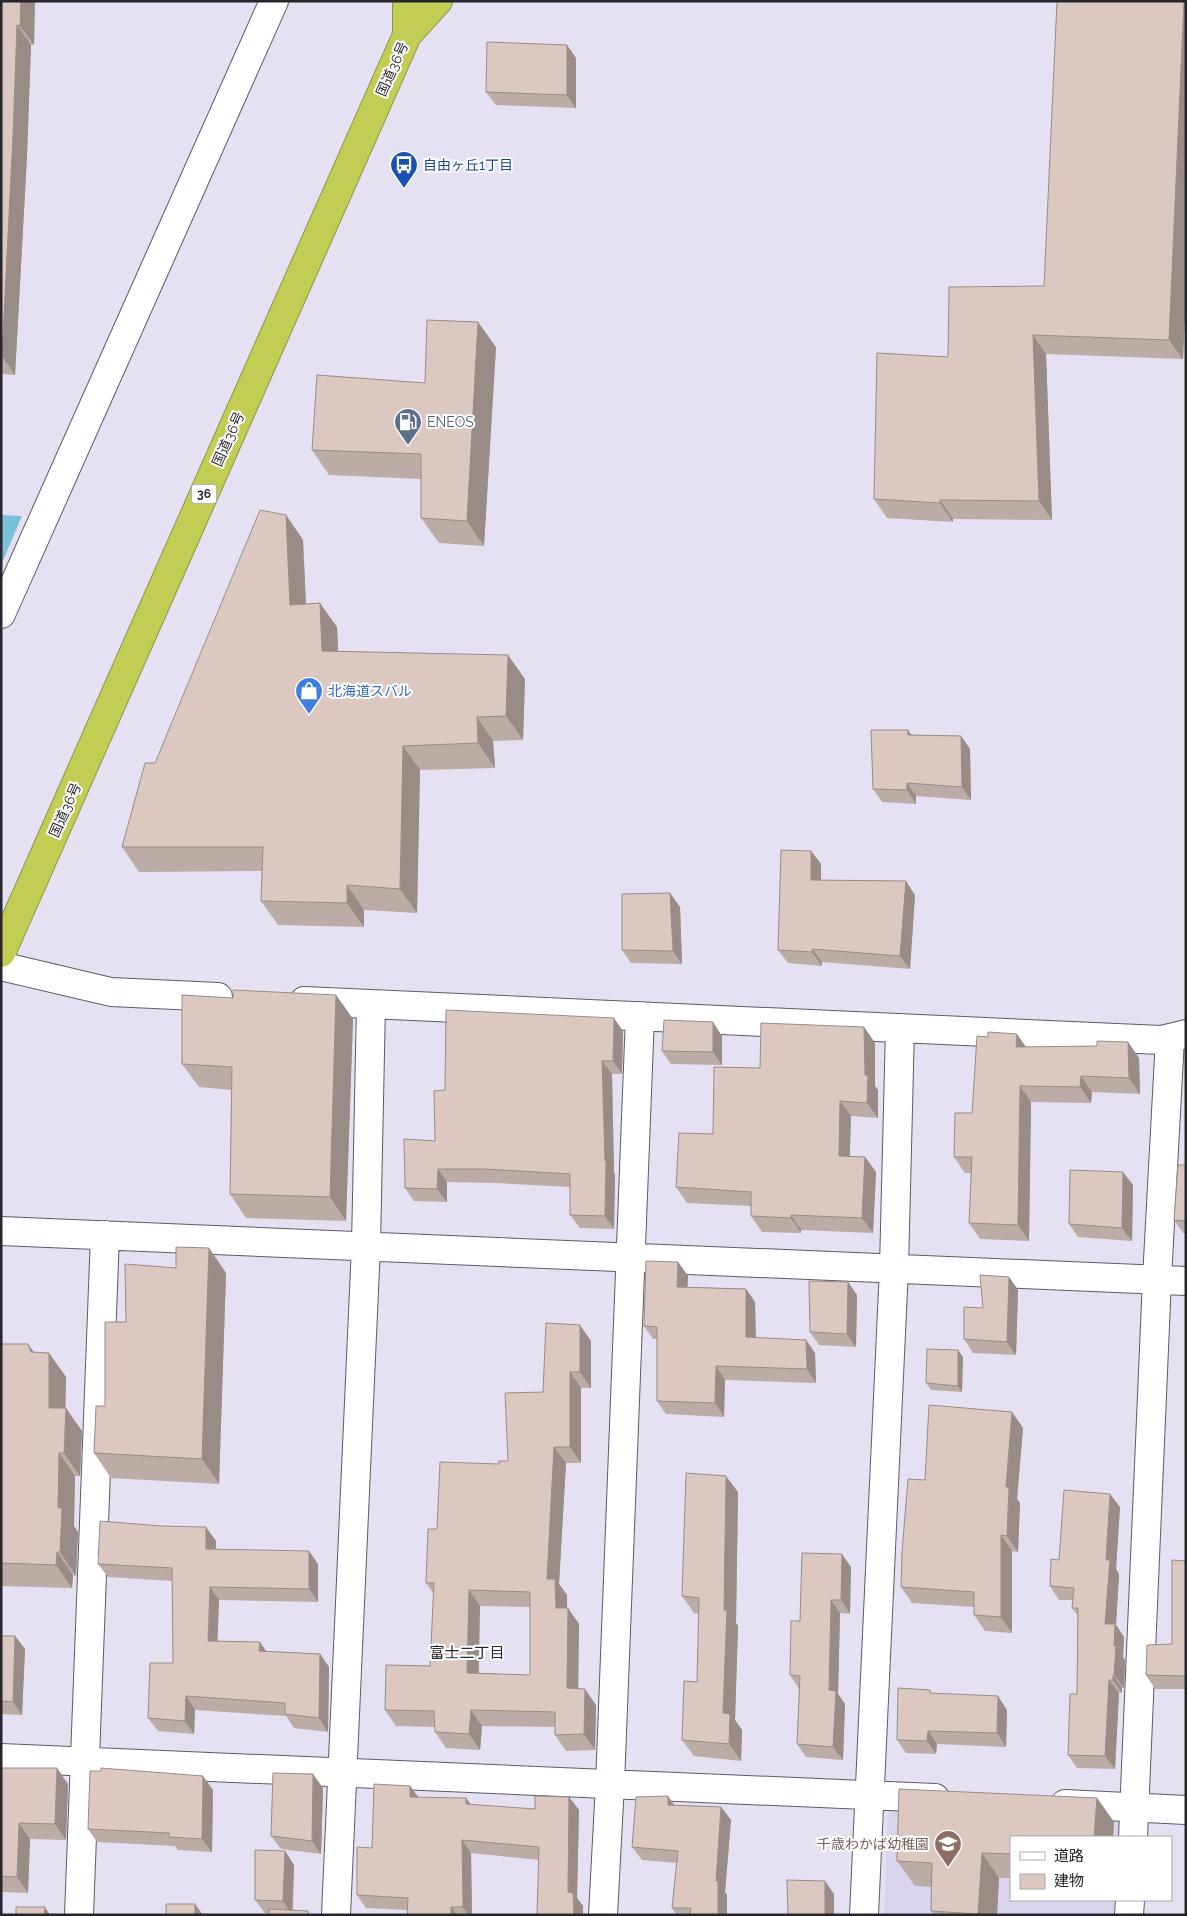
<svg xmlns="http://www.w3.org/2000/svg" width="1187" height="1916" font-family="Raleway,'Noto Sans JP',sans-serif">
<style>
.built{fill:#dad4ec}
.water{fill:#79c1d8}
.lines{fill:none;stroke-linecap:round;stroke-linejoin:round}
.minor-casing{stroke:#5e5a69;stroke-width:30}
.highway-casing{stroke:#8d9346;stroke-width:30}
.minor{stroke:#fff;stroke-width:28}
.highway{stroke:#c3cd54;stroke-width:28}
.wall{fill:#bcaca6;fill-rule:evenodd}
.shaded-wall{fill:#998c87}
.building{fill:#dbc8c1;stroke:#998c87;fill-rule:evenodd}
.labels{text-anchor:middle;stroke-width:4;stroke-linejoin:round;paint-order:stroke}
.shield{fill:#fff;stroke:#68676c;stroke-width:1}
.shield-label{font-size:12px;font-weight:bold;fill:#28262d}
.street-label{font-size:14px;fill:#28262d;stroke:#fff}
.transit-label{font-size:14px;fill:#164399;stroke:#fff;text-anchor:start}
.service-label{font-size:14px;fill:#4e5e75;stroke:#fff;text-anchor:start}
.shop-label{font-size:14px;fill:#366cbe;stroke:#fff;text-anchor:start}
.education-label{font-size:14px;fill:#785e54;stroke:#fff;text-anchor:end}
.neighbourhood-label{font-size:15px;fill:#28262d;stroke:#fff}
</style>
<rect width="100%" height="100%" fill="#e5e0f2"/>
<path class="built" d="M 888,1805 L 1120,1815 L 1118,1837 L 1011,1837 L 1011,1900 L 1115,1900 L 1115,1915 L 884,1915 Z"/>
<path class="water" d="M 1,515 L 22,516 L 1,565 Z"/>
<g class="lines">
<defs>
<path id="minor" d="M 1,614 L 274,1
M 1,966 L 111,992 L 218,997
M 304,1001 L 1161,1040 L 1186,1034
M 1,1231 L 1186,1281
M 1,1758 L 935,1798
M 1065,1804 L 1186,1810
M 1133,1837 L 1157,1279 L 1170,1038
M 79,1915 L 105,1235
M 336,1915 L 366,1246 L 371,1004
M 603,1915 L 610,1784 L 640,1016
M 864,1915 L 894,1268 L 900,1028
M 1129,1915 L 1130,1900"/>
<path id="highway" d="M 407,35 L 407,1
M 1,953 L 407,35 L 438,1"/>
</defs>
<use href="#minor" class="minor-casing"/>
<use href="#highway" class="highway-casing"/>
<use href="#minor" class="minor"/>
<use href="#highway" class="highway"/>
</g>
<path class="wall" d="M 1,1 L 35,1 L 34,45 L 31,45 L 27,156 L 15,375 L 1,374 Z
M 1186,1 L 1186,288 L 1183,359 L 1046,354 L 1052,520 L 953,519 L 953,522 L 887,518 L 874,499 L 948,357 L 1044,286 Z
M 576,58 L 576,108 L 496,105 L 486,92 Z
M 496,347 L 484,546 L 439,543 L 421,518 L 421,479 L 329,475 L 312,450 L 425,383 Z
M 286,515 L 303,540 L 306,604 L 337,627 L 338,651 L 525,679 L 523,740 L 493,741 L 495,768 L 420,770 L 417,913 L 364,910 L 364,927 L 278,925 L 261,901 L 262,871 L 139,872 L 122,847 L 155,763 Z
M 912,735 L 961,736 L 970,749 L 971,800 L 916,796 L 916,804 L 882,802 L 873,789 Z
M 811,851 L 821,864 L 821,880 L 915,895 L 910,969 L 822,962 L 822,966 L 788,963 L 778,950 Z
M 670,893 L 680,907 L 682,964 L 631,963 L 622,950 Z
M 336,995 L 353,1019 L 346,1221 L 246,1218 L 230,1194 L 231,1090 L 199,1087 L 182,1064 L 233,998 Z
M 864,1027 L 875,1043 L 875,1086 L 878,1090 L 878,1118 L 851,1116 L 850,1157 L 865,1157 L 876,1172 L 873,1233 L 801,1230 L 801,1233 L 762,1232 L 751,1216 L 751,1206 L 687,1203 L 676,1187 L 760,1068 Z
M 623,1031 L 622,1074 L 612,1074 L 614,1173 L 615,1175 L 614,1229 L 580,1228 L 570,1215 L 570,1187 L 495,1183 L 447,1182 L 447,1202 L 414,1201 L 405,1188 L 435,1141 L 445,1090 Z
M 722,1036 L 722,1065 L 671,1064 L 662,1051 Z
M 1128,1042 L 1139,1058 L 1140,1094 L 1092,1092 L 1091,1103 L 1031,1102 L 1029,1241 L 980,1239 L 969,1223 L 971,1173 L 965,1173 L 954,1157 L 972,1113 L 1026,1047 L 1097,1046 Z
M 1186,1165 L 1186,1233 L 1183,1233 L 1174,1220 Z
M 1133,1185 L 1132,1241 L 1078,1237 L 1069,1224 Z
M 209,1248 L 226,1273 L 219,1484 L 111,1478 L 94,1453 L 126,1322 L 176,1268 Z
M 678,1262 L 688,1276 L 687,1287 L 746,1289 L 755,1302 L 756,1338 L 806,1340 L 815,1353 L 816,1383 L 725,1380 L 724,1417 L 666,1414 L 657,1401 L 657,1339 L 653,1339 L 644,1326 Z
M 1009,1277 L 1018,1290 L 1016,1355 L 973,1353 L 964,1339 L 983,1308 Z
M 857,1295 L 856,1347 L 819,1345 L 810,1332 Z
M 591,1341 L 591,1388 L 581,1388 L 581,1463 L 566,1463 L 559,1584 L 567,1595 L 567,1608 L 579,1624 L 578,1688 L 596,1705 L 595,1750 L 566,1751 L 555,1735 L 555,1727 L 482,1726 L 480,1750 L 446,1748 L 435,1732 L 435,1727 L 396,1726 L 385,1710 L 430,1666 L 434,1594 L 426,1583 L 437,1529 L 499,1464 L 508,1461 L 543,1392 ZM 480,1606 L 530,1607 L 530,1675 L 479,1673 Z
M 1,1344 L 28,1344 L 34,1353 L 49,1353 L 66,1377 L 65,1408 L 82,1431 L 80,1476 L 75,1476 L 74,1526 L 78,1532 L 76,1576 L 73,1575 L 72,1588 L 1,1586 Z
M 963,1357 L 962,1392 L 931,1390 L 926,1383 Z
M 1023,1428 L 1017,1499 L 1020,1503 L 1018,1552 L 1012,1551 L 1012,1633 L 985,1631 L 974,1615 L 974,1607 L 912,1603 L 901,1587 L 925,1480 Z
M 738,1492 L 736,1623 L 738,1626 L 735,1720 L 742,1730 L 741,1761 L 694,1756 L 682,1740 L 697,1682 L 699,1614 L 694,1613 L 682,1596 Z
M 1120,1507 L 1116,1569 L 1119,1574 L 1116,1625 L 1124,1637 L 1123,1657 L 1125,1660 L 1124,1688 L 1122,1688 L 1122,1693 L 1119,1693 L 1115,1769 L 1077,1768 L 1068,1755 L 1077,1694 L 1078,1616 L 1072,1608 L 1073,1600 L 1059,1600 L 1050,1586 L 1059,1560 Z
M 216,1541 L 216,1549 L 318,1564 L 318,1602 L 219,1600 L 217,1641 L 260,1642 L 266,1651 L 320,1654 L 329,1667 L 328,1732 L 294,1728 L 286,1716 L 195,1710 L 194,1734 L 158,1731 L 148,1718 L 173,1663 L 172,1581 L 108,1577 L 98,1564 Z
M 1186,1561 L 1186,1689 L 1155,1689 L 1146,1675 L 1172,1644 Z
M 851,1567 L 850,1614 L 840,1613 L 838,1694 L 845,1704 L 843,1760 L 806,1757 L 797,1744 L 799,1689 L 790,1675 L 800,1621 Z
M 1,1636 L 15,1636 L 25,1649 L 22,1715 L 1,1714 Z
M 932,1693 L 1007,1710 L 1006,1747 L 937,1744 L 936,1754 L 906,1753 L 897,1740 Z
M 1,1768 L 68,1784 L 66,1840 L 30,1839 L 28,1893 L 1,1892 Z
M 410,1786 L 418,1797 L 471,1805 L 535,1809 L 569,1797 L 579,1810 L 577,1898 L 583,1906 L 583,1915 L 537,1915 L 539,1860 L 471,1853 L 472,1915 L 407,1915 L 407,1910 L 366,1908 L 357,1895 L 372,1848 Z
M 323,1788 L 321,1854 L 281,1849 L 271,1836 Z
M 213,1790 L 212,1852 L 178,1850 L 175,1846 L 97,1842 L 88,1829 Z
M 1097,1798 L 1114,1822 L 1113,1837 L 1011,1837 L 1011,1878 L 999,1878 L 997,1915 L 934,1915 L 931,1911 L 931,1887 L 915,1886 L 897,1861 Z
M 674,1805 L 721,1807 L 731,1820 L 725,1892 L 727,1895 L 727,1915 L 677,1915 L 672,1908 L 677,1863 L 642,1860 L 632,1847 Z
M 285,1851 L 294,1865 L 293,1910 L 308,1911 L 310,1915 L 269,1915 L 269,1914 L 265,1913 L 255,1900 Z"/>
<path class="shaded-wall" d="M 21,1 L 35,1 L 34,45 L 20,26 Z
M 1184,1 L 1186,1 L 1186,288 L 1183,359 L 1169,340 Z
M 17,25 L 31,45 L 27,156 L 15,375 L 2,356 Z
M 567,45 L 576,58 L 576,108 L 567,95 Z
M 478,322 L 496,347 L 484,546 L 467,521 Z
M 1033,335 L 1046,354 L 1052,520 L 1039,501 Z
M 940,500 L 953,519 L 953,522 L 940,503 Z
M 286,515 L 303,540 L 307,629 L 290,605 Z
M 320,603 L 337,627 L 339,675 L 322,651 Z
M 508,655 L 525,679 L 523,740 L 506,716 Z
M 477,717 L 493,741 L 495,768 L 478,743 Z
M 908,730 L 917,743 L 908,735 Z
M 961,736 L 970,749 L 971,800 L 962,787 Z
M 403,746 L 420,770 L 417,913 L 400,889 Z
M 907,783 L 916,796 L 916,804 L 907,790 Z
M 811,851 L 821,864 L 821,893 L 811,880 Z
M 906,881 L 915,895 L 910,969 L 900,956 Z
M 347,885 L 364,910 L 364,927 L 347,903 Z
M 670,893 L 680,907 L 682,964 L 673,951 Z
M 812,949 L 822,962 L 822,966 L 812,952 Z
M 336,995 L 353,1019 L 346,1221 L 330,1197 Z
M 614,1018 L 623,1031 L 622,1074 L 613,1061 Z
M 713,1022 L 722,1036 L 722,1065 L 713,1052 Z
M 864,1027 L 875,1043 L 875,1086 L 878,1090 L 878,1118 L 867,1103 L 865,1075 Z
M 1017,1034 L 1028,1050 L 1016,1047 Z
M 1128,1042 L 1139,1058 L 1140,1094 L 1129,1078 Z
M 602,1061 L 612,1074 L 614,1173 L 615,1175 L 614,1229 L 605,1216 L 605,1161 Z
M 1081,1076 L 1092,1092 L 1091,1103 L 1080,1087 Z
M 1020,1086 L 1031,1102 L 1029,1241 L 1018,1225 Z
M 840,1101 L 851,1116 L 849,1172 L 839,1156 Z
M 865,1157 L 876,1172 L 873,1233 L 862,1218 Z
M 438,1169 L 447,1182 L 447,1202 L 437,1189 Z
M 1123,1172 L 1133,1185 L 1132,1241 L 1122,1228 Z
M 791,1215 L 801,1230 L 801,1233 L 791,1218 Z
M 209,1248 L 226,1273 L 219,1484 L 202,1459 Z
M 678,1262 L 688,1276 L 687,1300 L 677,1287 Z
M 1009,1277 L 1018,1290 L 1016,1355 L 1007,1342 Z
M 848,1282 L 857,1295 L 856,1347 L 847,1334 Z
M 746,1289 L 755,1302 L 756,1350 L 746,1337 Z
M 580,1325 L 591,1341 L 591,1388 L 580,1372 Z
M 806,1340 L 815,1353 L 816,1383 L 807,1369 Z
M 28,1344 L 44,1367 L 31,1352 Z
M 958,1350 L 963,1357 L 962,1392 L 958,1386 Z
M 49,1353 L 66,1377 L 65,1431 L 49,1408 Z
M 716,1366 L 725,1380 L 724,1417 L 715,1403 Z
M 570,1372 L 581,1388 L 581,1463 L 570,1447 Z
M 66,1408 L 82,1431 L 80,1476 L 64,1453 Z
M 1012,1412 L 1023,1428 L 1017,1499 L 1020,1503 L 1018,1552 L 1007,1536 L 1006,1487 Z
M 554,1447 L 566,1463 L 559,1584 L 567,1595 L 567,1623 L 556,1608 L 547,1579 Z
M 59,1453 L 75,1476 L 74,1526 L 78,1532 L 76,1576 L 60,1552 L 58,1508 Z
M 726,1476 L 738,1492 L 736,1623 L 738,1626 L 735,1720 L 742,1730 L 741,1761 L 729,1744 L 723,1713 Z
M 1110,1494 L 1120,1507 L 1116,1569 L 1119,1574 L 1116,1625 L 1124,1637 L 1123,1657 L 1125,1660 L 1124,1688 L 1114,1675 L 1114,1646 L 1105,1624 L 1106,1560 Z
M 206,1527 L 216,1541 L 215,1562 L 206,1549 Z
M 1001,1535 L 1012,1551 L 1012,1633 L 1001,1617 Z
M 309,1551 L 318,1564 L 318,1602 L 309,1589 Z
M 57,1552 L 73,1575 L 72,1588 L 56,1565 Z
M 842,1554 L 851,1567 L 850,1614 L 841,1600 Z
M 210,1587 L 219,1600 L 217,1655 L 208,1641 Z
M 469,1590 L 480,1606 L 478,1689 L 467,1673 Z
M 831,1600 L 840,1613 L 838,1694 L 845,1704 L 843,1760 L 833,1747 L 829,1690 Z
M 568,1608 L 579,1624 L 578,1704 L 567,1688 Z
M 15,1636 L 25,1649 L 22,1715 L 13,1702 Z
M 260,1642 L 269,1656 L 259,1651 Z
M 320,1654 L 329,1667 L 328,1732 L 319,1718 Z
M 1113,1675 L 1122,1688 L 1122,1693 L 1113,1680 Z
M 1109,1680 L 1119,1693 L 1115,1769 L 1105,1756 Z
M 585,1689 L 596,1705 L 595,1750 L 584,1734 Z
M 186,1696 L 195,1710 L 194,1734 L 185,1721 Z
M 998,1696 L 1007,1710 L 1006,1747 L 997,1733 Z
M 471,1710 L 482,1726 L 480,1750 L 469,1734 Z
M 928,1731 L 937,1744 L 936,1754 L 927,1741 Z
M 57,1768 L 68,1784 L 66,1840 L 55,1824 Z
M 313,1774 L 323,1788 L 321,1854 L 312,1841 Z
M 203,1776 L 213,1790 L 212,1852 L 202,1839 Z
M 410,1786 L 420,1799 L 410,1797 Z
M 668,1796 L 677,1809 L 668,1805 Z
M 569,1797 L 579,1810 L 577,1898 L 583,1906 L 583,1915 L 574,1915 L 568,1892 Z
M 466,1798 L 476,1811 L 466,1804 Z
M 1097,1798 L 1114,1822 L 1113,1837 L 1094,1837 Z
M 721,1807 L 731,1820 L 725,1892 L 727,1895 L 727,1915 L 718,1915 L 716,1881 Z
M 19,1823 L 30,1839 L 28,1893 L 17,1877 Z
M 462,1840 L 471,1853 L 472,1915 L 468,1915 L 463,1907 Z
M 285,1851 L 294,1865 L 292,1915 L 283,1901 Z
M 982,1853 L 999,1878 L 997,1915 L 978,1914 Z
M 825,1881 L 834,1894 L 834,1915 L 825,1915 Z
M 195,1904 L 203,1915 L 195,1915 Z
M 45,1907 L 50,1915 L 44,1915 Z
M 451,1907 L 457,1915 L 451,1915 Z"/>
<path class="building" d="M 1,1 L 21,1 L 20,26 L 17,25 L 13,136 L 2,356 L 1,356 Z
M 1057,1 L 1184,1 L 1169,340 L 1033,335 L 1039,501 L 940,500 L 940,503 L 874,499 L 877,353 L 948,357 L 949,287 L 1044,286 Z
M 487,42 L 567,45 L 567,95 L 486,92 Z
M 427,320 L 478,322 L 467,521 L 421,518 L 421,454 L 312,450 L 317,375 L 425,383 Z
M 260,510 L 286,515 L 290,605 L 320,603 L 322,651 L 508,655 L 506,716 L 477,717 L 478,743 L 403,746 L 400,889 L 347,885 L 347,903 L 261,901 L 263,847 L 122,847 L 145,763 L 155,763 Z
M 871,730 L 908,730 L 908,735 L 961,736 L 962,787 L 907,783 L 907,790 L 873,789 Z
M 781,850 L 811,851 L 811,880 L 906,881 L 900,956 L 812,949 L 812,952 L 778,950 Z
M 670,893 L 673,951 L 622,950 L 622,894 Z
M 233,990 L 336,995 L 330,1197 L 230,1194 L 232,1067 L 182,1064 L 182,995 L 233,998 Z
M 446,1010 L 614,1018 L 613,1061 L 602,1061 L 605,1161 L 606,1161 L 605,1216 L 570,1215 L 570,1174 L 485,1169 L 438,1169 L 437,1189 L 405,1188 L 404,1139 L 435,1141 L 434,1091 L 445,1090 Z
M 664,1020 L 713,1022 L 713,1052 L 662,1051 Z
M 761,1023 L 864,1027 L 865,1075 L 868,1075 L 867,1103 L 840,1101 L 839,1156 L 865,1157 L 862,1218 L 791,1215 L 791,1218 L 751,1216 L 751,1192 L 676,1187 L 679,1133 L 713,1134 L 714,1067 L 760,1068 Z
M 988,1032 L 1017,1034 L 1016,1047 L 1097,1046 L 1097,1041 L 1128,1042 L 1129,1078 L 1081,1076 L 1080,1087 L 1020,1086 L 1018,1225 L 969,1223 L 972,1157 L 954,1157 L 955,1113 L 972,1113 L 977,1036 L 988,1037 Z
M 1178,1165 L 1186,1165 L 1186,1221 L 1174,1220 Z
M 1070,1170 L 1123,1172 L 1122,1228 L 1069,1224 Z
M 176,1247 L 209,1248 L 202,1459 L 94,1453 L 96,1406 L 105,1406 L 105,1322 L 126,1322 L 125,1264 L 176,1268 Z
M 646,1261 L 678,1262 L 677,1287 L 746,1289 L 746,1337 L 806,1340 L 807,1369 L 716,1366 L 715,1403 L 657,1401 L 657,1327 L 644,1326 Z
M 980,1275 L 1009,1277 L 1007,1342 L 964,1339 L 964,1307 L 983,1308 Z
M 809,1281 L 848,1282 L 847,1334 L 810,1332 Z
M 546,1323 L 580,1325 L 580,1372 L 570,1372 L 570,1447 L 554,1447 L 547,1579 L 555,1579 L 556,1608 L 568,1608 L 567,1688 L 585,1689 L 584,1734 L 555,1735 L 555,1712 L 471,1710 L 469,1734 L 435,1732 L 434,1711 L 385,1710 L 386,1665 L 430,1666 L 434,1583 L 426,1583 L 428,1529 L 437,1529 L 440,1462 L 499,1464 L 499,1461 L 508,1461 L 505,1393 L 543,1392 ZM 469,1590 L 530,1592 L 530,1675 L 467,1673 Z
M 1,1344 L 28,1344 L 31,1352 L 49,1353 L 49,1408 L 66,1408 L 64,1453 L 59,1453 L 58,1508 L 62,1508 L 60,1552 L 57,1552 L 56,1565 L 1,1563 Z
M 927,1349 L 958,1350 L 958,1386 L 926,1383 Z
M 929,1405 L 1012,1412 L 1006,1487 L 1009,1487 L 1007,1536 L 1001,1535 L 1001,1617 L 974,1615 L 974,1592 L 901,1587 L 902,1552 L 908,1479 L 925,1480 Z
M 686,1473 L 726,1476 L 724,1610 L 727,1610 L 723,1713 L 730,1714 L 729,1744 L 682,1740 L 684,1681 L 697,1682 L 699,1598 L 682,1596 Z
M 1064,1490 L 1110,1494 L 1106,1560 L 1110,1560 L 1105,1624 L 1115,1624 L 1114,1646 L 1116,1646 L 1114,1675 L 1113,1675 L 1113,1680 L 1109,1680 L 1105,1756 L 1068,1755 L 1070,1694 L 1077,1694 L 1078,1608 L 1072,1608 L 1074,1588 L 1050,1586 L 1051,1559 L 1059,1560 Z
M 100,1521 L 161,1526 L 206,1527 L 206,1549 L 309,1551 L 309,1589 L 210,1587 L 208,1641 L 260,1642 L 259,1651 L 320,1654 L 319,1718 L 285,1714 L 285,1703 L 186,1696 L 185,1721 L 148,1718 L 150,1663 L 173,1663 L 172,1568 L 98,1564 Z
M 802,1553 L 842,1554 L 841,1600 L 831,1600 L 829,1690 L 836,1691 L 833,1747 L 797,1744 L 800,1676 L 790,1675 L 791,1621 L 800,1621 Z
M 1172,1560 L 1186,1561 L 1186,1676 L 1146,1675 L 1147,1645 L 1172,1644 Z
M 1,1636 L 15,1636 L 13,1702 L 1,1701 Z
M 898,1688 L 930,1690 L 930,1693 L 998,1696 L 997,1733 L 928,1731 L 927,1741 L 897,1740 Z
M 1,1768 L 57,1768 L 55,1824 L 19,1823 L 17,1877 L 1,1876 Z
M 101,1768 L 203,1776 L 202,1839 L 169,1837 L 169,1833 L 88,1829 L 90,1771 L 101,1771 Z
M 273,1773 L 313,1774 L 312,1841 L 271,1836 Z
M 374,1784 L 410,1786 L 410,1797 L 466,1798 L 466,1804 L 535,1809 L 535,1796 L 569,1797 L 568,1892 L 573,1893 L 574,1915 L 537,1915 L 539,1847 L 462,1840 L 463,1907 L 451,1907 L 451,1915 L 407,1915 L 408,1898 L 357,1895 L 357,1847 L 372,1848 Z
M 899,1789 L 1097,1798 L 1094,1837 L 1011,1837 L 1011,1854 L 982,1853 L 978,1914 L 931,1911 L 932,1863 L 897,1861 Z
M 668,1796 L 668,1805 L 721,1807 L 716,1881 L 718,1881 L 718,1915 L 690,1915 L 691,1908 L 672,1908 L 678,1851 L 632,1847 L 636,1797 Z
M 255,1850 L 285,1851 L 283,1901 L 255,1900 Z
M 787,1880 L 825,1881 L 825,1915 L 788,1915 Z
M 166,1904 L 195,1904 L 195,1915 L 166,1915 Z
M 16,1907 L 45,1907 L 44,1915 L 16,1915 Z
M 269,1909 L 308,1911 L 308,1915 L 269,1915 Z"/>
<defs>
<symbol id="bus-pin" viewBox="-11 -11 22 30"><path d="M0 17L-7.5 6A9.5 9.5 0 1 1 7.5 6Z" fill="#1a4fb4" stroke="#fff"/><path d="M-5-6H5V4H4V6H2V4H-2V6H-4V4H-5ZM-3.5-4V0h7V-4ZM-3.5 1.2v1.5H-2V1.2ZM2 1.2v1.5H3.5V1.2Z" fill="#fff"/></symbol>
<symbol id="fuel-pin" viewBox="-11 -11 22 30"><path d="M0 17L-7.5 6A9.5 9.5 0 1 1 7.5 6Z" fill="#5c6f8a" stroke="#fff"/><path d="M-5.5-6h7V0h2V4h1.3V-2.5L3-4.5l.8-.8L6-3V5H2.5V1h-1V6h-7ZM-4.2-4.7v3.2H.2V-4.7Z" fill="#fff"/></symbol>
<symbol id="shop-pin" viewBox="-11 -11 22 30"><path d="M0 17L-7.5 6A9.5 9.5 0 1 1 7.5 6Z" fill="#3f7fe0" stroke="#fff"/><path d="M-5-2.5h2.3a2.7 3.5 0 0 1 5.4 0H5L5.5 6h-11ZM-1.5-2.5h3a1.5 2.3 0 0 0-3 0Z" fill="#fff"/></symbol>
<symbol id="school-pin" viewBox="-11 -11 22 30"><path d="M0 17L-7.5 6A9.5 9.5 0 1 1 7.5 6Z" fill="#8d6e63" stroke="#fff"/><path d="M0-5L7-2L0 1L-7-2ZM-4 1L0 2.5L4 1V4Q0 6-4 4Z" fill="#fff"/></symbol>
</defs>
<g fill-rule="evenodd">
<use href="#bus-pin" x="388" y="149" width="32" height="43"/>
<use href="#fuel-pin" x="392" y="406" width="32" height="43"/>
<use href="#shop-pin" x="293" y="675" width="32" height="43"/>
<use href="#school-pin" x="932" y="1828" width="32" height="43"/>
</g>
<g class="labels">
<rect class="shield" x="191.5" y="484.5" width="25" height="19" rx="4"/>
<g class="shield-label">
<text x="204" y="498">36</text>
</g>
<g class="street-label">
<text transform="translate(392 69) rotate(-66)" y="5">国道36号</text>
<text transform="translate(228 439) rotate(-66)" y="5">国道36号</text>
<text transform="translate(65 810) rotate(-66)" y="5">国道36号</text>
</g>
<g class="transit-label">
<text x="423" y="170">自由ヶ丘1丁目</text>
</g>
<g class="service-label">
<text x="427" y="427">ENEOS</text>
</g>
<g class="shop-label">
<text x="328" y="696">北海道スバル</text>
</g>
<g class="education-label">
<text x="929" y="1849">千歳わかば幼稚園</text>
</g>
<g class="neighbourhood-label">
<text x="467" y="1658">富士二丁目</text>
</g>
</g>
<rect width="1187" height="1916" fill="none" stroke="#28262d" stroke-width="5"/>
<rect x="1010" y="1836" width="162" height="65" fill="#ffffff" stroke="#a9a8ab"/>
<rect x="1020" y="1852" width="25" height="8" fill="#ffffff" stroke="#a9a8ab"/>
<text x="1054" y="1861" font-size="15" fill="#28262d">道路</text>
<rect x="1020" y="1874" width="25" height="15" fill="#dbc8c1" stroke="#a9a8ab"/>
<text x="1054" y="1886" font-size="15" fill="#28262d">建物</text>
</svg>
